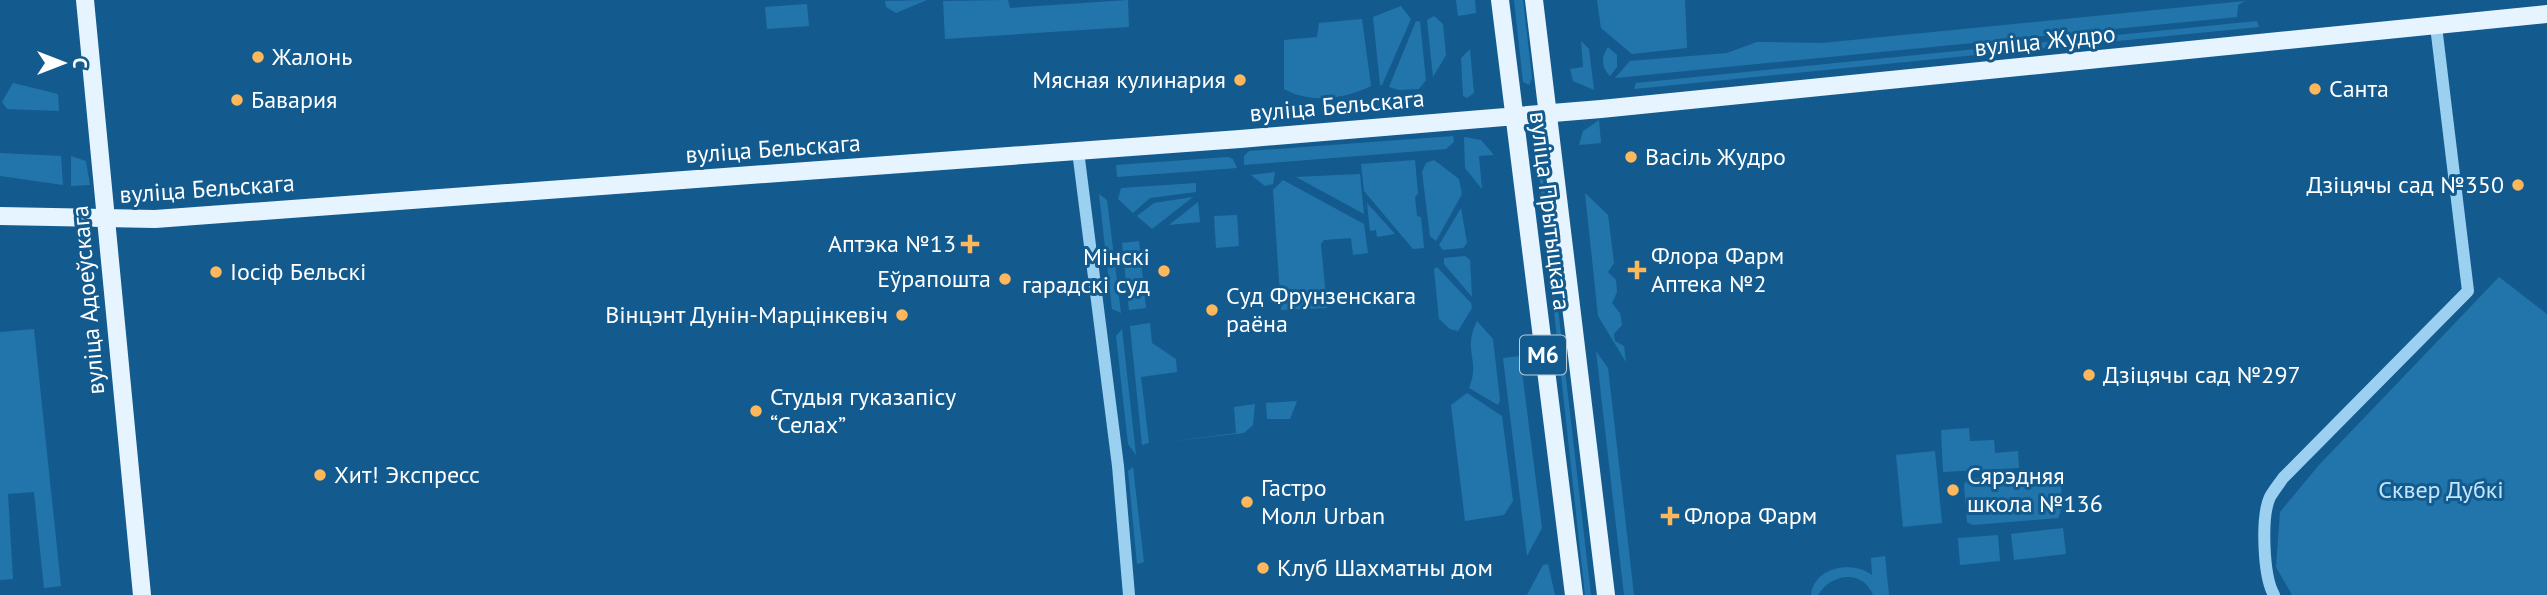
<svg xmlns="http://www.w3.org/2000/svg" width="2547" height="595" font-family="'PT Sans',sans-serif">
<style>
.green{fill:#2275ab}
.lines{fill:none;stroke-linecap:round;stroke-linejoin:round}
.minor{stroke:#9cd0f1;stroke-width:12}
.major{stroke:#e6f4ff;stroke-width:18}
.poi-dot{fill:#ffb75c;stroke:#135b8e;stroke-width:2.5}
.labels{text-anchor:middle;stroke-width:6;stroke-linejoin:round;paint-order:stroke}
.shield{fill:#135b8e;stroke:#b8cedd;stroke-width:2}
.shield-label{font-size:23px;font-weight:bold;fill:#fff}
.street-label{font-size:24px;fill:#fff;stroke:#135b8e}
.poi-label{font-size:24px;fill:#fff;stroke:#135b8e;text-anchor:start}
.park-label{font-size:24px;fill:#c3e6fc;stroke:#135b8e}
</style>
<rect width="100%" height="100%" fill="#135b8e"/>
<path class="green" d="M 927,0 L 896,13 L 886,7 L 885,1 Z
M 1008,0 L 1010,8 L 1128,0 L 1129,27 L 945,39 L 943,1 Z
M 1456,0 L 1475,0 L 1476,13 L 1458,16 Z
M 1514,0 L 1523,0 L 1532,78 L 1529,85 L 1523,82 Z
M 1597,0 L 1685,0 L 1687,48 L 1632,54 L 1601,28 Z
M 2245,1 L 2238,5 L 2237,17 L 1615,78 L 1630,61 L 1727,53 L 1757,42 L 1822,43 Z
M 807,4 L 809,26 L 767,29 L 765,7 Z
M 1401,6 L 1411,19 L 1382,85 L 1380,85 L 1373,17 Z
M 1434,16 L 1443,24 L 1446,55 L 1433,77 L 1427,20 Z
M 1362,19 L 1371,86 C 1344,99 1311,104 1284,89 L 1284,40 L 1317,37 L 1319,23 Z
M 1416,21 L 1420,22 L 1426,80 L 1419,89 L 1399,90 L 1389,87 Z
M 2257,21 L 2259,27 L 1634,89 L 1636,83 Z
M 1581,41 L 1589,49 L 1594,90 L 1573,81 L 1570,69 L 1583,67 Z
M 1608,47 L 1617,55 L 1617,67 L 1610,76 C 1601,67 1601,57 1608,47 Z
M 1470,49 L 1474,93 L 1467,98 L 1463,96 L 1461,58 Z
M 13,83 L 58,94 L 59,111 L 7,109 L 2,102 Z
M 1599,120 L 1601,143 L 1579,145 L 1583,131 Z
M 1453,136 L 1454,142 L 1446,149 L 1244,165 L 1244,156 L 1249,151 Z
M 1464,137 L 1481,140 L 1494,155 L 1479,156 L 1482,189 L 1465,168 Z
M 0,153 L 61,156 L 63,185 L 0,176 Z
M 1537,155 L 1541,161 L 1591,595 L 1585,595 Z
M 71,156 L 86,161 L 90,185 L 71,186 Z
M 1228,157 L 1233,159 L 1237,168 L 1117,177 L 1116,165 Z
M 1415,160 L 1418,194 L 1415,197 L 1417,216 L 1421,217 L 1424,248 L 1413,249 L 1364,191 L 1361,164 Z
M 1434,160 L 1459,179 L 1462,194 L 1436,241 L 1430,236 L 1422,172 L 1426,163 Z
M 1275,172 L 1273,184 L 1265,186 L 1251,175 Z
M 1360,174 L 1364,214 L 1296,177 Z
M 1283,180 L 1364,224 L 1368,253 L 1353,255 L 1351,238 L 1324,240 L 1321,244 L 1327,308 L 1281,310 L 1273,190 Z
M 1196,183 L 1196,192 L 1150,198 L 1133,213 L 1118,199 L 1121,188 Z
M 1585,193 L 1608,215 L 1614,263 L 1608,272 L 1616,280 L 1617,292 L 1612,303 L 1620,313 L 1622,325 L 1614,334 L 1615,341 L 1624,346 L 1626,362 L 1598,316 Z
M 1099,194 L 1107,200 L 1121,313 L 1112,309 Z
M 1193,197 L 1152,229 L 1137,216 L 1154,203 Z
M 1198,202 L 1200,222 L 1169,225 Z
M 1367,203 L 1395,234 L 1377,237 L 1376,230 L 1370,231 Z
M 1461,208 L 1467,243 L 1463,248 L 1443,250 L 1439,245 Z
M 1237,215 L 1239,246 L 1216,248 L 1214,216 Z
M 1139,241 L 1146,308 L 1129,310 L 1122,243 Z
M 1465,256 L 1470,260 L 1472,297 L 1444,264 L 1444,258 Z
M 1437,267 L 1471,303 L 1472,308 L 1458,331 L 1450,329 L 1439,319 L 1434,269 Z
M 2499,277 L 2547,314 L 2547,595 L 2292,595 L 2276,567 L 2280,512 L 2319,465 Z
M 1477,321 L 1493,339 L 1500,400 L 1498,405 L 1469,388 C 1481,359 1462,353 1477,321 Z
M 1150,323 L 1152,343 L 1176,359 L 1177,372 L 1141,377 L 1149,443 L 1142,445 L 1130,326 Z
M 34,329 L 61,586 L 44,588 L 34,492 L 8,494 L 13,579 L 0,580 L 0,332 Z
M 1122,329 L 1136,455 L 1128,444 L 1116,336 Z
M 1596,351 L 1608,368 L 1634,595 L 1624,595 Z
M 1520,356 L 1542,528 L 1527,556 L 1503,358 Z
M 1467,393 L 1502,416 L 1513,501 L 1504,515 L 1465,521 L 1451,405 Z
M 1297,401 L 1290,419 L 1267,419 L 1266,403 Z
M 1255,404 L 1253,425 L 1244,433 L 1166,442 L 1236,433 L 1234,407 Z
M 1969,428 L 1970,441 L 1994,440 L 1995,453 L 2018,451 L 2019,468 L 1943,472 L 1941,430 Z
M 1935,451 L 1942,523 L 1903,527 L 1896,455 Z
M 1133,467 L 1144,562 L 1137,564 L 1128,471 Z
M 2056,473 C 2063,483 2064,507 2058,518 L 1973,525 L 1967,522 L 1964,485 L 1967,479 Z
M 2063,528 L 2066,554 L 2014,560 L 2011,534 Z
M 1998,535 L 2000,561 L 1960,565 L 1958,538 Z
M 1885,556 L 1889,595 L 1873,595 C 1863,569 1831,573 1818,595 L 1811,595 C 1814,567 1852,560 1872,575 L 1871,558 Z
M 1548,564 L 1555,595 L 1527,595 L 1543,565 Z"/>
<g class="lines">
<path class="minor" d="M 1078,151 L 1118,466 L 1129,595
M 2274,595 C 2263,576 2261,516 2270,497 C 2274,490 2279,484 2283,478 L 2468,291 L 2436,26"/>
<path class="major" d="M 85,0 L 142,595
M 1500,0 L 1574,595
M 1534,0 L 1606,595
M 0,216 L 155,219 L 1240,139 L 1601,109 L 2547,14"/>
</g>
<g class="poi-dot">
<circle cx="258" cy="57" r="7"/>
<circle cx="1240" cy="80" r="7"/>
<circle cx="2315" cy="89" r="7"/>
<circle cx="237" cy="100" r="7"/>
<circle cx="1631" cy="157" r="7"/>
<circle cx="2518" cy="185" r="7"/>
<path d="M966.5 233.5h7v7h7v7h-7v7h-7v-7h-7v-7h7z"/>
<path d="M1633.5 259.5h7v7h7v7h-7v7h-7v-7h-7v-7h7z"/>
<circle cx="1164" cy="271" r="7"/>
<circle cx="216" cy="272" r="7"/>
<circle cx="1005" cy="279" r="7"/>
<circle cx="1212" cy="310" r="7"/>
<circle cx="902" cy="315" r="7"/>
<circle cx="2089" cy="375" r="7"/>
<circle cx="756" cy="411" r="7"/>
<circle cx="320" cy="475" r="7"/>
<circle cx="1953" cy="490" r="7"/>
<circle cx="1247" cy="502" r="7"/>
<path d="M1666.5 505.5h7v7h7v7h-7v7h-7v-7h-7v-7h7z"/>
<circle cx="1263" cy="568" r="7"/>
</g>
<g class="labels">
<rect class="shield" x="1520" y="335.5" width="46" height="39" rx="5"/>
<g class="shield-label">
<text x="1543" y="363">М6</text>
</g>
<g class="street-label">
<text transform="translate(2045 41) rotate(-6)" y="8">вуліца Жудро</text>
<text transform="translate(1337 106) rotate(-5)" y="8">вуліца Бельскага</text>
<text transform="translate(773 149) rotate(-4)" y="8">вуліца Бельскага</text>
<text transform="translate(207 189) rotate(-4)" y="8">вуліца Бельскага</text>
<text transform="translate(1550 211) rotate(83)" y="8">вуліца Прытыцкага</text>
<text transform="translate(88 300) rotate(-95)" y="8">вуліца Адоеўскага</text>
</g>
<g class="poi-label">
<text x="272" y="65">Жалонь</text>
<text x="1226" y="88" text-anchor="end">Мясная кулинария</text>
<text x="2329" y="97">Санта</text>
<text x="251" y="108">Бавария</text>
<text x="1645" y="165">Васіль Жудро</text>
<text x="2504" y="193" text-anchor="end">Дзіцячы сад №350</text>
<text x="956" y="252" text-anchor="end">Аптэка №13</text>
<text x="1651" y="264">Флора Фарм<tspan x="1651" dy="28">Аптека №2</tspan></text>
<text x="1150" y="265" text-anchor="end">Мінскі<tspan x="1150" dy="28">гарадскі суд</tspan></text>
<text x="230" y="280">Іосіф Бельскі</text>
<text x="991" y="287" text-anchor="end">Еўрапошта</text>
<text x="1226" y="304">Суд Фрунзенскага<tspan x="1226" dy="28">раёна</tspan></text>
<text x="888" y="323" text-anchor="end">Вінцэнт Дунін-Марцінкевіч</text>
<text x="2103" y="383">Дзіцячы сад №297</text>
<text x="770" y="405">Студыя гуказапісу<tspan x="770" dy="28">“Селах”</tspan></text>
<text x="334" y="483">Хит! Экспресс</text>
<text x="1967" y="484">Сярэдняя<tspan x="1967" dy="28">школа №136</tspan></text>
<text x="1261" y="496">Гастро<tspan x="1261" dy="28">Молл Urban</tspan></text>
<text x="1684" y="524">Флора Фарм</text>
<text x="1277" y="576">Клуб Шахматны дом</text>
</g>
<g class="park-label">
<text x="2441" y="498">Сквер Дубкі</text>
</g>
</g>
<g transform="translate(63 63) rotate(90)" stroke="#135b8e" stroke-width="5" paint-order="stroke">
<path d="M0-5L12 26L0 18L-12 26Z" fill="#ffffff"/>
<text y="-10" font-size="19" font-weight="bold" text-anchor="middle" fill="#ffffff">С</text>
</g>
</svg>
